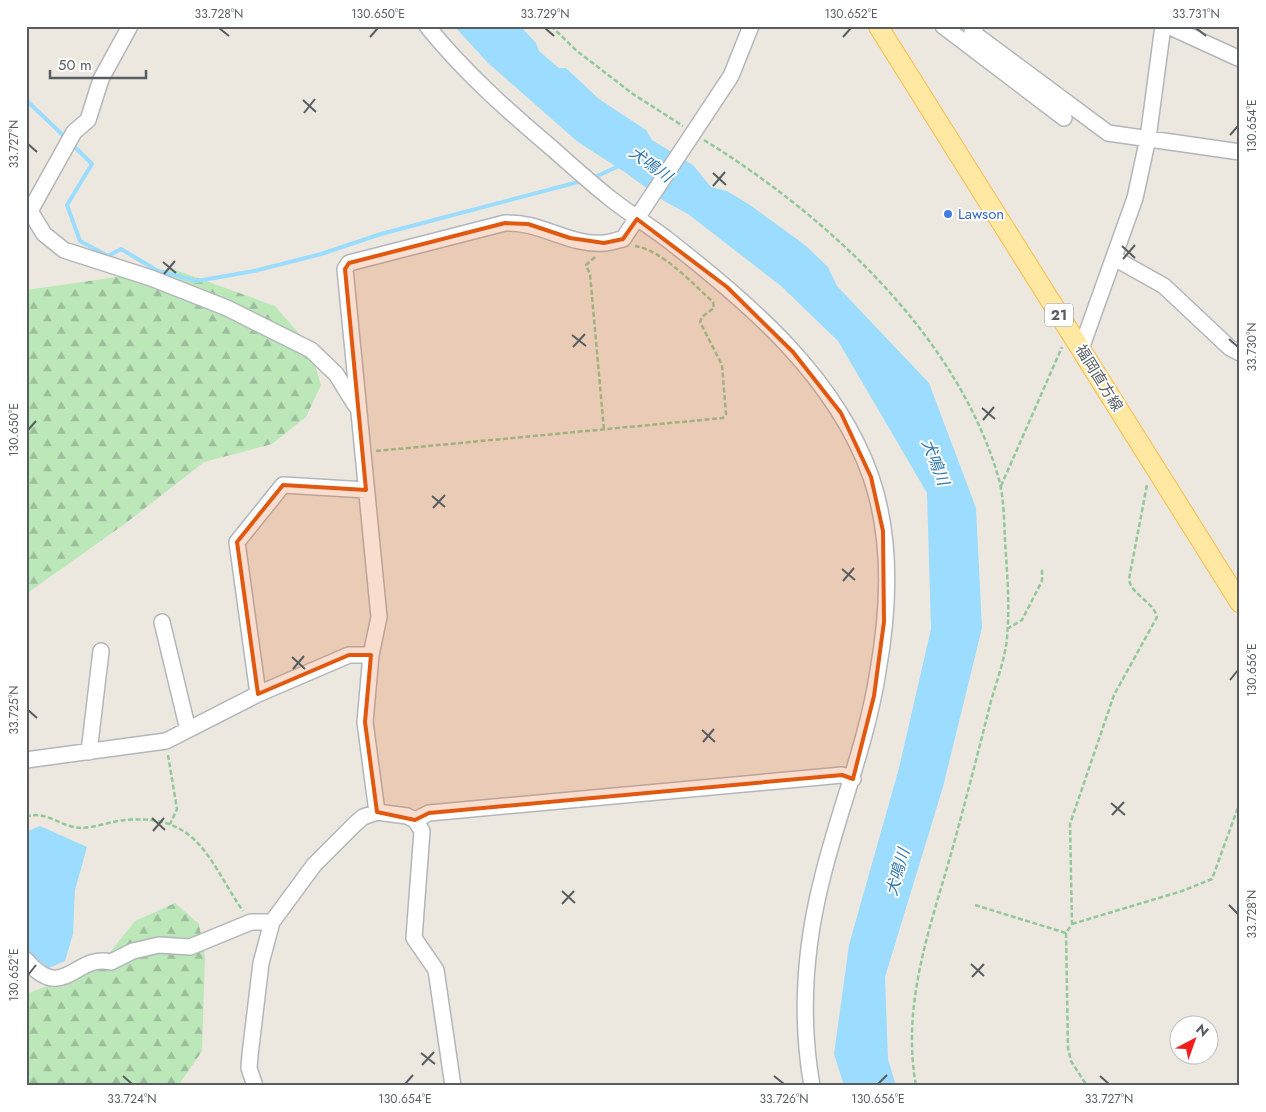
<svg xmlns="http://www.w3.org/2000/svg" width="1266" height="1112" font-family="Jost,'Noto Sans JP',sans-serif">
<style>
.forest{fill:url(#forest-firs)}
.water{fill:#9cdcff}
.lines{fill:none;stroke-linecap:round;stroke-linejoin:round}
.stream{stroke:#9cdcff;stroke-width:4}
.minor-casing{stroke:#b2b6bb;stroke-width:18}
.major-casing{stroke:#fabb4a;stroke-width:21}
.path{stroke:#92c89c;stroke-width:2.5;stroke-dasharray:5 2.5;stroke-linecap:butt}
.minor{stroke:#fff;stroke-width:15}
.major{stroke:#ffe8a1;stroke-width:19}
.marked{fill:#e15910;fill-opacity:0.2;stroke:#e15910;stroke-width:4;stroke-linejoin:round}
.ticks{fill:none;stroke:#585d61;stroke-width:2}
.shop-dot{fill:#3f7fe0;stroke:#fff;stroke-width:2}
.labels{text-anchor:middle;stroke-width:4;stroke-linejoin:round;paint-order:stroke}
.shield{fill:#fff;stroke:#8a8e90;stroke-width:1}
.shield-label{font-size:14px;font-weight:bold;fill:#585d61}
.shop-label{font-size:15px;fill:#366cbe;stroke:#fff;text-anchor:start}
.street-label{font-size:15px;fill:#585d61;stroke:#fff}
.water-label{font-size:16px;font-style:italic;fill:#3278ae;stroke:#fff}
.neatline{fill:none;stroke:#585d61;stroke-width:2}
.ticks-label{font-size:12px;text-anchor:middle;fill:#585d61}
</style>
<defs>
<pattern id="forest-firs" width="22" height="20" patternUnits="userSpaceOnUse" patternTransform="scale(1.25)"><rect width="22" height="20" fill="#bce7b9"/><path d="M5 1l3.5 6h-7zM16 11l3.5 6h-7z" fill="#9cbe9a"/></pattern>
</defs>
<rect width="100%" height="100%" fill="#ede8df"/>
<path class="forest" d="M 173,269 L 275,306 L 309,345 L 321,385 L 306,417 L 272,444 L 204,462 L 126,523 L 26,594 L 26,290 Z
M 175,903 L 199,924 L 205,957 L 202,1051 L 178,1086 L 26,1086 L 26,994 L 99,966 L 135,921 Z"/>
<path class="water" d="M 454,26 L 520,26 L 536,43 L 539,51 L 559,68 L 566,68 L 599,99 L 646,130 L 652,140 L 693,165 L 711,187 L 727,191 L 750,205 L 805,245 L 828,267 L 837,286 L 929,383 L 976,508 L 982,628 L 943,787 L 885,977 L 888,1059 L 896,1086 L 844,1086 L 834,1054 L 849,945 L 899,768 L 931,629 L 927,493 L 838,341 L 781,286 L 688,214 L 664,201 L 626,173 L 578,142 L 488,63 Z
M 40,826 L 87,847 L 75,890 L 73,934 L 65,961 L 49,968 L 26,951 L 26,832 Z"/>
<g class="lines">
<path class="stream" d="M 26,100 L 66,138
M 71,143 L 92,164 L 67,205 L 80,241 L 108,256 L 121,249 L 158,271 L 197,281 L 254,271 L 321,254 L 381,234 L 582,181
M 593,178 L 621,165"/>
<defs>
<path id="minor" d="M 427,26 C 464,72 509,112 554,150 C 573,167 592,184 611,199 C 630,214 650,226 668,240 C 749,303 836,377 871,477 C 892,538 889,609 878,671 C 867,743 839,809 822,879 C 805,946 800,1018 812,1086
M 943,26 L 1064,118
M 976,26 L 972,32 L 1108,133 L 1240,152
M 1168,26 L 1240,59
M 30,211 L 44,234 L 64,250 L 151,278 L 227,308 L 311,350 L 336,374 L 356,406
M 30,211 L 74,132 L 88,120 L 101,79 L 130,26
M 1114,258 L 1164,286 L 1230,348 L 1240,353
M 1081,349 L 1135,198 L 1148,138 L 1163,26
M 162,622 L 188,730
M 258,694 L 237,542 L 283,485 L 366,490
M 89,752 L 101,651
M 26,760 L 166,741 L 258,694 L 349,655 L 371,655
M 377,812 L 365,722 L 371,655 L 379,617 L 345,269 L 349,263 L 505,223 C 540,221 569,246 604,243 C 610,243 616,240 623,239 L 731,76 L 751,26
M 415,820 L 429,813 L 842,775 L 853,779
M 26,960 C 64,1004 75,953 111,962 L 133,951 L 159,945 L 190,947 L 251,922 L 272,922
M 255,1086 L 249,1068 L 250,1055 L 261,963 L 272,922 L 314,865 L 355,824 L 363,817 L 377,812 L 407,816 L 415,820 L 422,831 L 414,938 L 436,970 L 453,1086"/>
<path id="major" d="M 878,26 L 1240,603"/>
</defs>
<use href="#minor" class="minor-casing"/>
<use href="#major" class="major-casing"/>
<path class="path" d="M 551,26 L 577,51 L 633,94 L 683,126
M 704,140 C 827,216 956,334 998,476 C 1004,496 1004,519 1005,540 C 1007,572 1010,606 1007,638 C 1005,659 997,680 991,701 C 980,745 969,788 957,832 C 935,916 900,997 916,1086
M 595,257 L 586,265 L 590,274 L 604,430
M 376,451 L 723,418 L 726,414 L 722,365 L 700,322 L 702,317 L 714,308 L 713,302 C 693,284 662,250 635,246
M 1001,486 L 1062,347
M 1007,629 L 1022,620 L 1042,581 L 1042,569
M 168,755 L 177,809 L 170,824
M 26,817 C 44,809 63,828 81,828 C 93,828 112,821 126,820 C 199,814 208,860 243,911
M 975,905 L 1066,933 L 1072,924 L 1070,824 L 1114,695 L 1157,617 C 1153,601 1131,595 1129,579 L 1147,485
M 1072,924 L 1182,891 L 1212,879 L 1240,802
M 1066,933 L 1068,1048 L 1071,1061 L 1087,1086"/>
<use href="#minor" class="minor"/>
<use href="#major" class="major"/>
</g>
<path class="marked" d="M 637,219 L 727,287 L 793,352 L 841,413 L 871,477 L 883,531 L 884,622 L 874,696 L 853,779 L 842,775 L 429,813 L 415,820 L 377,812 L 365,722 L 371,655 L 349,655 L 258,694 L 237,542 L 283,485 L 366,490 L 345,269 L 349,263 L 505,223 L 528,224 L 570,238 L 604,243 L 623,239 Z"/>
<path class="ticks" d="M 219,28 L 229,36M 545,28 L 554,36M 1196,28 L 1206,36M 370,37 L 378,28M 843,37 L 851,28M 303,100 L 316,112M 304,113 L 315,99M 1230,135 L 1238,126M 28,144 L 37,152M 713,173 L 726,185M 713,186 L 725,172M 1122,246 L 1135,258M 1123,259 L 1135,245M 163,262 L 176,273M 164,274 L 175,261M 572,335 L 586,346M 1229,339 L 1238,347M 573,347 L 585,334M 982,408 L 995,419M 983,420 L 994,407M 28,430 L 36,421M 432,496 L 445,507M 433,508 L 445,495M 842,569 L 855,580M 843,581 L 854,568M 292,657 L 305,669M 293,669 L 304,656M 1230,680 L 1238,670M 28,710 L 37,718M 702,730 L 715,742M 703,742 L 714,729M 1111,803 L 1125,815M 1112,815 L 1124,802M 152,818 L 165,830M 153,831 L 164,818M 562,891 L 575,903M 562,904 L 574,891M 1229,905 L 1238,914M 971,964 L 984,976M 28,975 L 36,965M 972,977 L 984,964M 421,1053 L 435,1064M 422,1065 L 434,1052M 123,1076 L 132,1084M 774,1076 L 784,1084M 1100,1076 L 1109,1084M 405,1084 L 413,1075M 878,1084 L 887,1075"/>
<circle class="shop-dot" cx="948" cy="214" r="5"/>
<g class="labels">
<rect class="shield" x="1045" y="303.5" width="28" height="23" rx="4"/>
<g class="shield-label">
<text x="1059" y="320">21</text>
</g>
<g class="shop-label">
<text x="958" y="219">Lawson</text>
</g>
<g class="street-label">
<text transform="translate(1099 378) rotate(58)" y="5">福岡直方線</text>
</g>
<g class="water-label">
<text transform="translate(651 164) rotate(36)" y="6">犬鳴川</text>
<text transform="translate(936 462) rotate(69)" y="6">犬鳴川</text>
<text transform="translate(897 872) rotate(-74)" y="6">犬鳴川</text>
</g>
</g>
<rect width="1266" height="1112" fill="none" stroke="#ffffff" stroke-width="55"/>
<g transform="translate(1194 1040) rotate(41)"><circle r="24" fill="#ffffff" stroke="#bcbec0"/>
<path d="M0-4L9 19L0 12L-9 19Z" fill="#f41d1d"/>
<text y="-8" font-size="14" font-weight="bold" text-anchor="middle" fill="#585d61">N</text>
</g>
<path d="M50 70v8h96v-8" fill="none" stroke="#585d61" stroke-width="2.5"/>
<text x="58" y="70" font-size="15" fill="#585d61" stroke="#ffffff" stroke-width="4" paint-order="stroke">50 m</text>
<rect x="28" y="28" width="1210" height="1056" class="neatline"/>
<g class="ticks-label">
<text x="219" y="18">33.728°N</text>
<text x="378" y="18">130.650°E</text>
<text x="545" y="18">33.729°N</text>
<text x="851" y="18">130.652°E</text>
<text x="1196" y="18">33.731°N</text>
<text transform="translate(1252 126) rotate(-90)" y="4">130.654°E</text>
<text transform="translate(14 144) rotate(-90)" y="4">33.727°N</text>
<text transform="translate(1252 347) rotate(-90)" y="4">33.730°N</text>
<text transform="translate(14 430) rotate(-90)" y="4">130.650°E</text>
<text transform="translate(1252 670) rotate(-90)" y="4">130.656°E</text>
<text transform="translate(14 710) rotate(-90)" y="4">33.725°N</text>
<text transform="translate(1252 914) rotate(-90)" y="4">33.728°N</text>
<text transform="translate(14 975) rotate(-90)" y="4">130.652°E</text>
<text x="132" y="1103">33.724°N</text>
<text x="405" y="1103">130.654°E</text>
<text x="784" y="1103">33.726°N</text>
<text x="878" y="1103">130.656°E</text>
<text x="1109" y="1103">33.727°N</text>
</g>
</svg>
